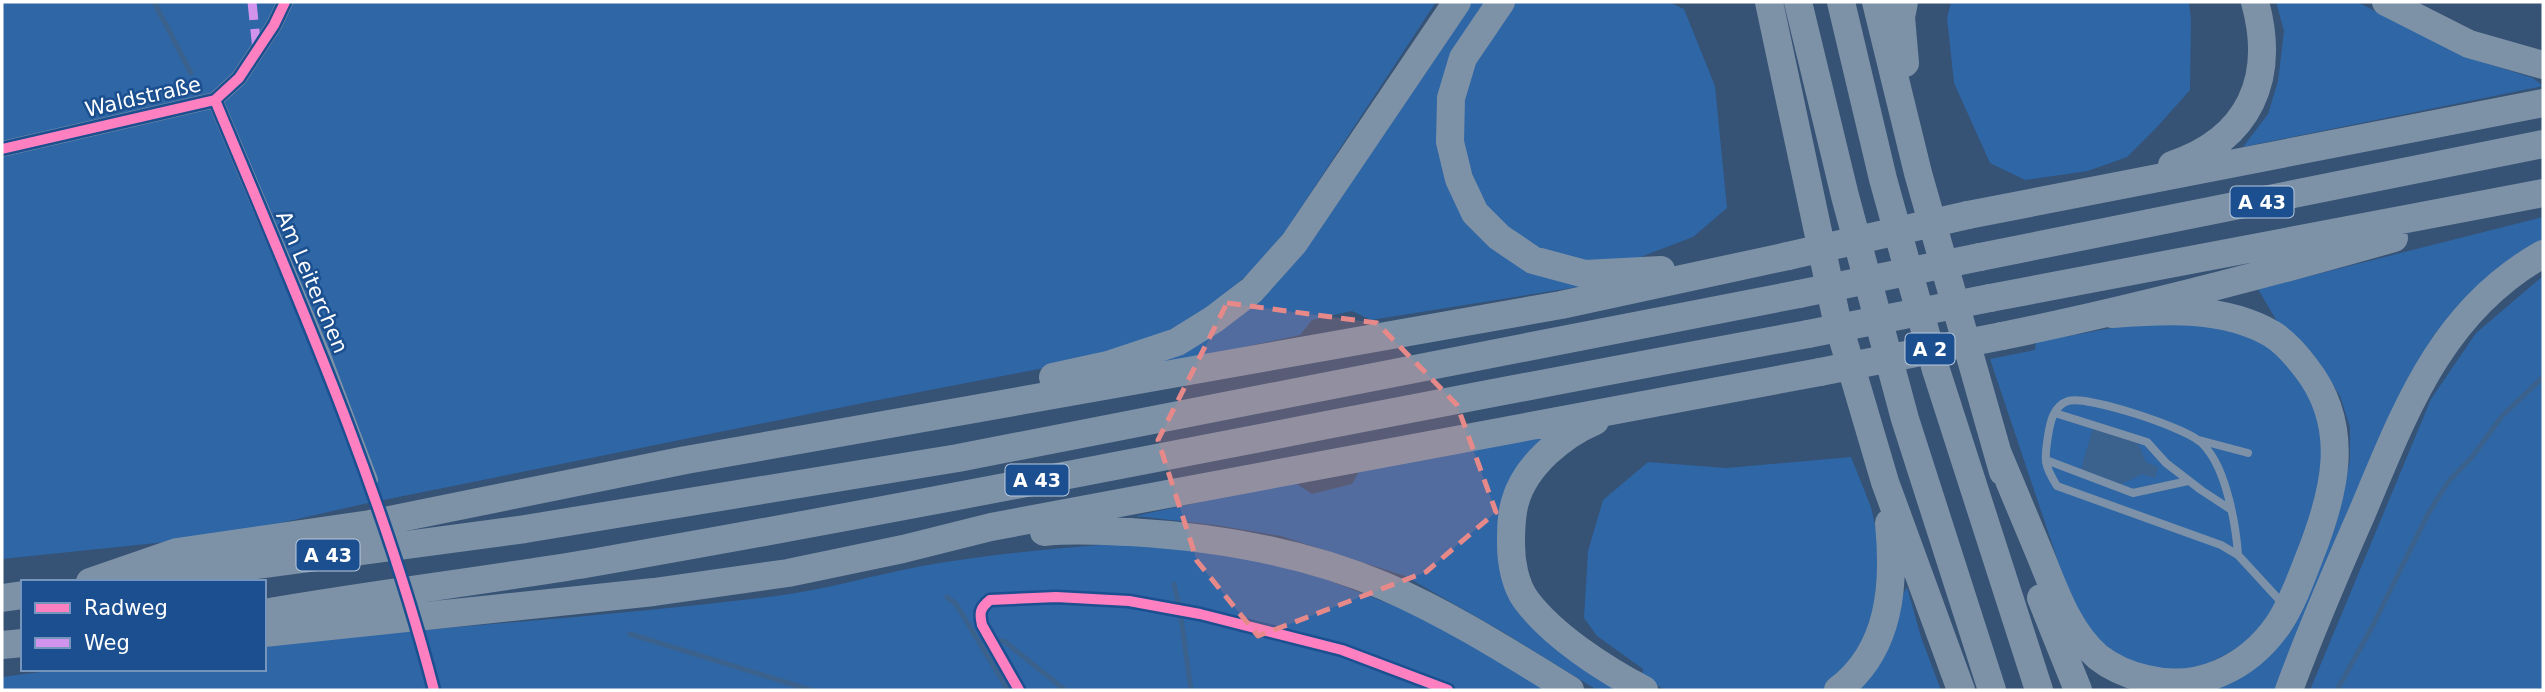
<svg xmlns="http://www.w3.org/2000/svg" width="2545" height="692" font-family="'DejaVu Sans',sans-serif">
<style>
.green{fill:#2f66a5}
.water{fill:#3b618d}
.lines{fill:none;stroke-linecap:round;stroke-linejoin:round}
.stream{stroke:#3b618d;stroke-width:5}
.service{stroke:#7d92a8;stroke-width:8}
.minor{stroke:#7d92a8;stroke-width:16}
.motorway{stroke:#7e92a7;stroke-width:28}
.motorway-bridge{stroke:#7e92a7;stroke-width:28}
.quiet{stroke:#d193ec;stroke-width:9;stroke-dasharray:18 9;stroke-linecap:butt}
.cycleway-casing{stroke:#1b4f8f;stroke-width:15}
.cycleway{stroke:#ff80c0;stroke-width:10}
.marked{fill:#e88989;fill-opacity:0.2;stroke:#e88989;stroke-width:5;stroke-dasharray:14 9;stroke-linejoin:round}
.labels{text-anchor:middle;stroke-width:5;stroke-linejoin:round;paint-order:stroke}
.shield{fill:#1b4f8f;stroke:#bbcadd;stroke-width:2}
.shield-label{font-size:19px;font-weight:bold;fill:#fff}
.street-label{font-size:21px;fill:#fff;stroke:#1b4f8f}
</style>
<rect width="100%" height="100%" fill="#365274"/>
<path class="green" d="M 2,2 L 1436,2 L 1285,232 L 1255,268 L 1214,304 L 1160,336 L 1096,358 L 863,403 L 359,505 L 224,536 L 2,559 Z
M 1468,2 L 1486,2 L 1454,53 L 1473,225 L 1602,283 L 1371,320 L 1352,311 L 1312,320 L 1300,335 L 1124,373 L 1249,306 Z
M 1513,2 L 1669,2 L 1684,9 L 1715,86 L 1727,208 L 1693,237 L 1630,261 L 1588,261 L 1554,256 L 1519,239 L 1489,213 L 1463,162 L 1461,108 L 1470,72 Z
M 1951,2 L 2189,2 L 2191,20 L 2190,90 L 2158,126 L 2127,157 L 2088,171 L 2025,180 L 1990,163 L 1954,83 L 1947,18 Z
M 2276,2 L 2357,2 L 2470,58 L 2533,78 L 2543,86 L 2243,147 L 2268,114 L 2278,81 L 2284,31 Z
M 2543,217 L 2543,239 L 2495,270 L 2433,336 L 2402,397 L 2320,576 L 2276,690 L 2199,690 L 2225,682 L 2324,549 L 2335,528 L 2343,494 L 2350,459 L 2350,427 L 2340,396 L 2318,361 L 2282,330 L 2258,289 Z
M 2543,276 L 2543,690 L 2310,690 L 2431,399 L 2476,333 Z
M 2209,321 L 2266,345 L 2284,360 L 2308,391 L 2324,425 L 2325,462 L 2303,553 L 2256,638 L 2189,674 L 2119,660 L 2086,626 L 2069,594 L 1990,359 L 2035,350 L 2036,342 L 2139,323 Z
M 1551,430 L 1534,449 L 1507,577 L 1626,690 L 1597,690 L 1503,632 L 1405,576 L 1281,536 L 1216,525 L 1135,516 L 1294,482 L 1312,494 L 1352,484 L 1361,468 Z
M 1851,457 L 1871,507 L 1880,547 L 1872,626 L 1839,677 L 1822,690 L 1666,690 L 1642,678 L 1643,669 L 1597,636 L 1584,618 L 1588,551 L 1603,500 L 1648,462 L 1726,468 Z
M 1111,544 L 1192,548 L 1271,558 L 1418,615 L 1549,690 L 2,690 L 2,677 L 63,669 L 264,669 L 264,645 C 435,627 606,617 776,596 C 825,590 873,575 922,566 C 984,555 1048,549 1111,544 Z
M 1907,587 L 1921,637 L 1941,690 L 1849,690 Z"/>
<path class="water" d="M 2093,428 L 2138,443 L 2146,462 L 2158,467 L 2155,478 L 2142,474 L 2121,484 L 2081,469 Z"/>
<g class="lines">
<path class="stream" d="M 154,2 L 191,73
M 1174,584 L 1178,602
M 947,597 L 956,604 L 1008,690
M 1181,618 L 1191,690
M 630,634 L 811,690
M 997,641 L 1004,641 L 1065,690
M 2337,690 L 2372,627 L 2429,512 L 2448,482 L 2472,457 L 2502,416 L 2543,377"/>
<path class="service" d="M 2055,413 L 2147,442 L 2166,463 L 2201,490 L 2230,509
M 2199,440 L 2248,453
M 2046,460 L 2133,493 L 2188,481
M 2238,555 C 2236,525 2227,477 2210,453 C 2207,449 2203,443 2199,441 C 2183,427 2087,395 2068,401 C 2053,406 2050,423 2048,436 C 2044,461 2044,465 2057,486 L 2221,545 L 2238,555 L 2284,605"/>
<path class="minor" d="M 215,100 L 322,353 L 370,480
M 2,149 L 215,100 L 239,78 L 274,25 L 285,2"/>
<path class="motorway" d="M 1501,2 L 1463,58 L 1451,98 L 1450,142 L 1459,179 L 1475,213 L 1499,237 L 1533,260 L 1585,274 L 1661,270
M 1769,2 L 1836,316 L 1885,482 L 1961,690
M 1798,2 L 1845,196 L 1905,419 L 1992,690
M 1841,2 L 1883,179 L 1936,370 L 2039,690
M 1876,2 L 1918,173 L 2003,472
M 1904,2 L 1901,17 L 1905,63
M 2386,2 L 2469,44 L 2543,65
M 2172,165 C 2250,139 2276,78 2255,2
M 1968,215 L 2543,103
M 1980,257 L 2543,144
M 1990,298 L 2543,193
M 2002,336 C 2135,309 2264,275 2394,238
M 1053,377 L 1108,365 L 1177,342 L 1214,319 L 1252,290 L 1294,243 L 1457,2
M 1595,421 C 1562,435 1525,466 1515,502 C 1511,516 1511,530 1511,544 C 1511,562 1515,585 1526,600 C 1553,636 1604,669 1644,690
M 1998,454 C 2012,487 2025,519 2039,552 C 2054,588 2067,630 2098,657 C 2112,668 2129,675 2146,679 C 2198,692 2248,668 2278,625 C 2291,606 2301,579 2309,558 C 2335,493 2352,427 2306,368 C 2297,356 2285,342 2272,334 C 2224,306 2165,310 2112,314
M 1044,532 C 1073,529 1101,531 1130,532 C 1216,537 1304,552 1384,586 C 1449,614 1510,653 1570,690
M 90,582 L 177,552 L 370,524 L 686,460 L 1561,305 L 1788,256
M 131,582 L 525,529 L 958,458 L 1799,294
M 2,598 L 23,595
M 2041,598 L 2078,690
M 264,613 C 373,594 483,581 591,563 C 998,492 1402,408 1808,334
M 264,633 L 654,592 L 788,573 L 903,549 L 991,527 L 1820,372
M 2,645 L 23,643
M 1838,690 C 1891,650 1895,584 1889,523
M 2289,690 C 2311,630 2336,572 2362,513 C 2405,411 2441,311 2543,254"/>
<path class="motorway-bridge" d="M 1788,256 L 1968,215
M 1799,294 L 1980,257
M 1808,334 L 1990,298
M 1820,372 L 2002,336"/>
<path class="quiet" d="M 252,2 L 257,50"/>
<defs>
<path id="cycleway" d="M 215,100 C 296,294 381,486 434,690
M 2,149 L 215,100 L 239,78 L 274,25 L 285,2
M 1019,690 L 982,625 C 979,613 980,608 990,600 L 1056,597 L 1129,601 L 1200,614 L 1342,650 L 1448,690"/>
</defs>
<use href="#cycleway" class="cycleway-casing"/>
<use href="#cycleway" class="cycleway"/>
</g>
<path class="marked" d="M 1227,303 L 1377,323 L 1457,405 L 1496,512 L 1426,572 L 1258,636 L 1197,561 L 1158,440 Z"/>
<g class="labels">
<g class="shield">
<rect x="2230.5" y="186.5" width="63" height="31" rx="5"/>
<rect x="1905.5" y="333.5" width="49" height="31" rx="5"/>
<rect x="1005.5" y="464.5" width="63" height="31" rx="5"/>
<rect x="296.5" y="539.5" width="63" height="31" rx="5"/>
</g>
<g class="shield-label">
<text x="2262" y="209">A 43</text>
<text x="1930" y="356">A 2</text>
<text x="1037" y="487">A 43</text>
<text x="328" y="562">A 43</text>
</g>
<g class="street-label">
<text transform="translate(143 97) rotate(-13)" y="7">Waldstraße</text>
<text transform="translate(312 282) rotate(67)" y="7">Am Leiterchen</text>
</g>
</g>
<rect width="2545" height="692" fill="none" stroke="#ffffff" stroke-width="7"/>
<rect x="21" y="580" width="245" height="91" fill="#1b4f8f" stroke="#7695bc" stroke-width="2"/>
<rect x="35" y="603" width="35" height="10" fill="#ff80c0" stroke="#7695bc" stroke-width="2"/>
<text x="84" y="615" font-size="21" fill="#ffffff">Radweg</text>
<rect x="35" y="638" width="35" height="10" fill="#d193ec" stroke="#7695bc" stroke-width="2"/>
<text x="84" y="650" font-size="21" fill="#ffffff">Weg</text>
</svg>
